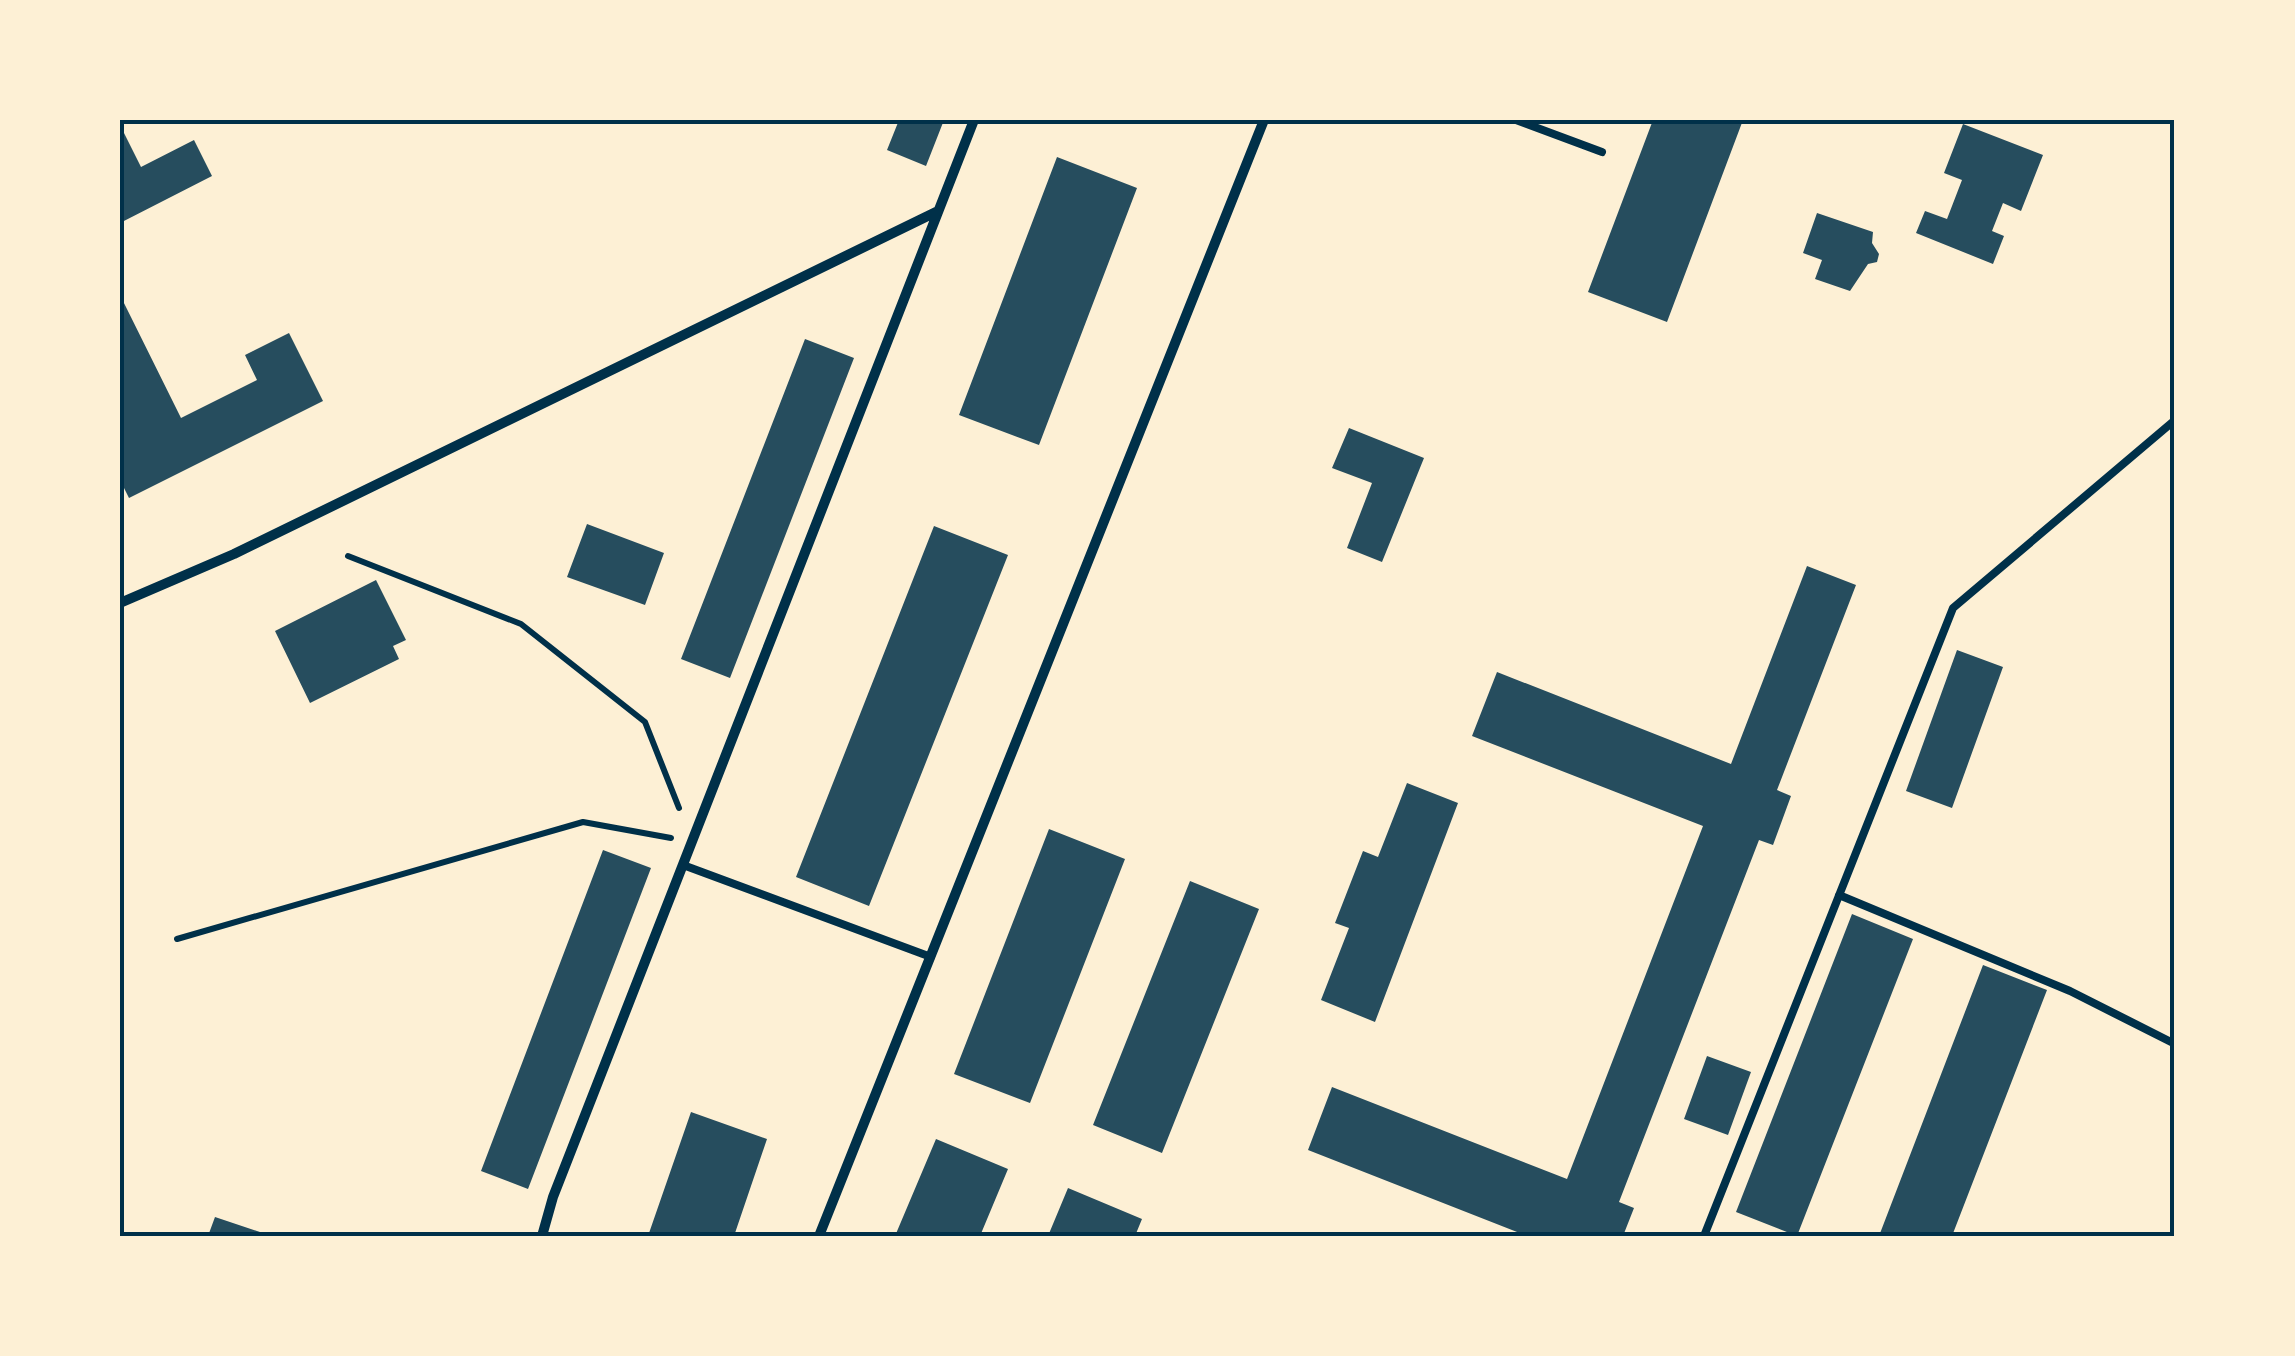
<svg xmlns="http://www.w3.org/2000/svg" width="2295" height="1356" font-family="Bitter,serif">
<style>
.building{fill:#264d5e}
.lines{fill:none;stroke-linecap:round;stroke-linejoin:round}
.path{stroke:#003049;stroke-width:6}
.service{stroke:#003049;stroke-width:8}
.minor{stroke:#003049;stroke-width:10}
.neatline{fill:none;stroke:#003049;stroke-width:4}
</style>
<rect width="100%" height="100%" fill="#fdf0d5"/>
<path class="building" d="M 899,120 L 944,120 L 926,166 L 887,150 Z
M 1653,120 L 1743,120 L 1667,322 L 1588,292 Z
M 1963,124 L 2043,155 L 2021,211 L 2003,203 L 1992,231 L 2004,236 L 1993,264 L 1916,233 L 1925,211 L 1947,219 L 1962,180 L 1944,173 Z
M 120,125 L 141,167 L 194,140 L 212,176 L 120,223 Z
M 1057,157 L 1137,188 L 1039,445 L 959,415 Z
M 1817,213 L 1873,232 L 1872,243 L 1879,254 L 1877,262 L 1868,264 L 1850,291 L 1815,279 L 1822,260 L 1803,253 Z
M 120,295 L 181,418 L 257,380 L 245,355 L 289,333 L 323,401 L 129,498 L 120,480 Z
M 805,339 L 854,358 L 730,678 L 681,659 Z
M 1349,428 L 1424,458 L 1382,562 L 1347,548 L 1372,483 L 1332,468 Z
M 587,524 L 664,553 L 645,605 L 567,577 Z
M 934,526 L 1008,555 L 869,906 L 796,877 Z
M 1807,566 L 1856,585 L 1777,790 L 1791,796 L 1773,845 L 1759,840 L 1619,1202 L 1634,1208 L 1623,1236 L 1527,1236 L 1308,1150 L 1332,1087 L 1567,1179 L 1703,826 L 1472,736 L 1497,672 L 1731,764 Z
M 376,580 L 406,640 L 393,646 L 399,659 L 310,703 L 275,631 Z
M 1957,650 L 2003,667 L 1952,808 L 1906,791 Z
M 1407,783 L 1458,803 L 1375,1022 L 1321,1000 L 1349,928 L 1335,923 L 1363,851 L 1378,857 Z
M 1049,829 L 1125,859 L 1030,1103 L 954,1074 Z
M 603,850 L 651,868 L 528,1189 L 481,1171 Z
M 1190,881 L 1259,909 L 1162,1153 L 1093,1125 Z
M 1852,914 L 1913,939 L 1797,1236 L 1736,1212 Z
M 1983,965 L 2047,990 L 1952,1236 L 1879,1236 Z
M 1707,1056 L 1751,1072 L 1728,1135 L 1684,1119 Z
M 691,1112 L 767,1139 L 734,1236 L 648,1236 Z
M 936,1139 L 1008,1169 L 980,1236 L 895,1236 Z
M 1068,1188 L 1142,1219 L 1135,1236 L 1048,1236 Z
M 215,1217 L 269,1235 L 269,1236 L 208,1236 Z"/>
<g class="lines">
<path class="path" d="M 348,556 L 521,624 L 645,722 L 679,808
M 177,939 L 583,822 L 671,838"/>
<path class="service" d="M 1516,120 L 1602,152
M 683,865 L 931,957
M 1839,895 L 2070,991 L 2175,1044
M 1704,1236 L 1953,608 L 2175,420"/>
<path class="minor" d="M 120,603 L 234,554 L 938,211
M 542,1236 L 553,1197 L 974,120
M 819,1236 L 1264,120"/>
</g>
<rect width="2295" height="1356" fill="none" stroke="#fdf0d5" stroke-width="245"/>
<rect x="122" y="122" width="2050" height="1112" class="neatline"/>
</svg>
